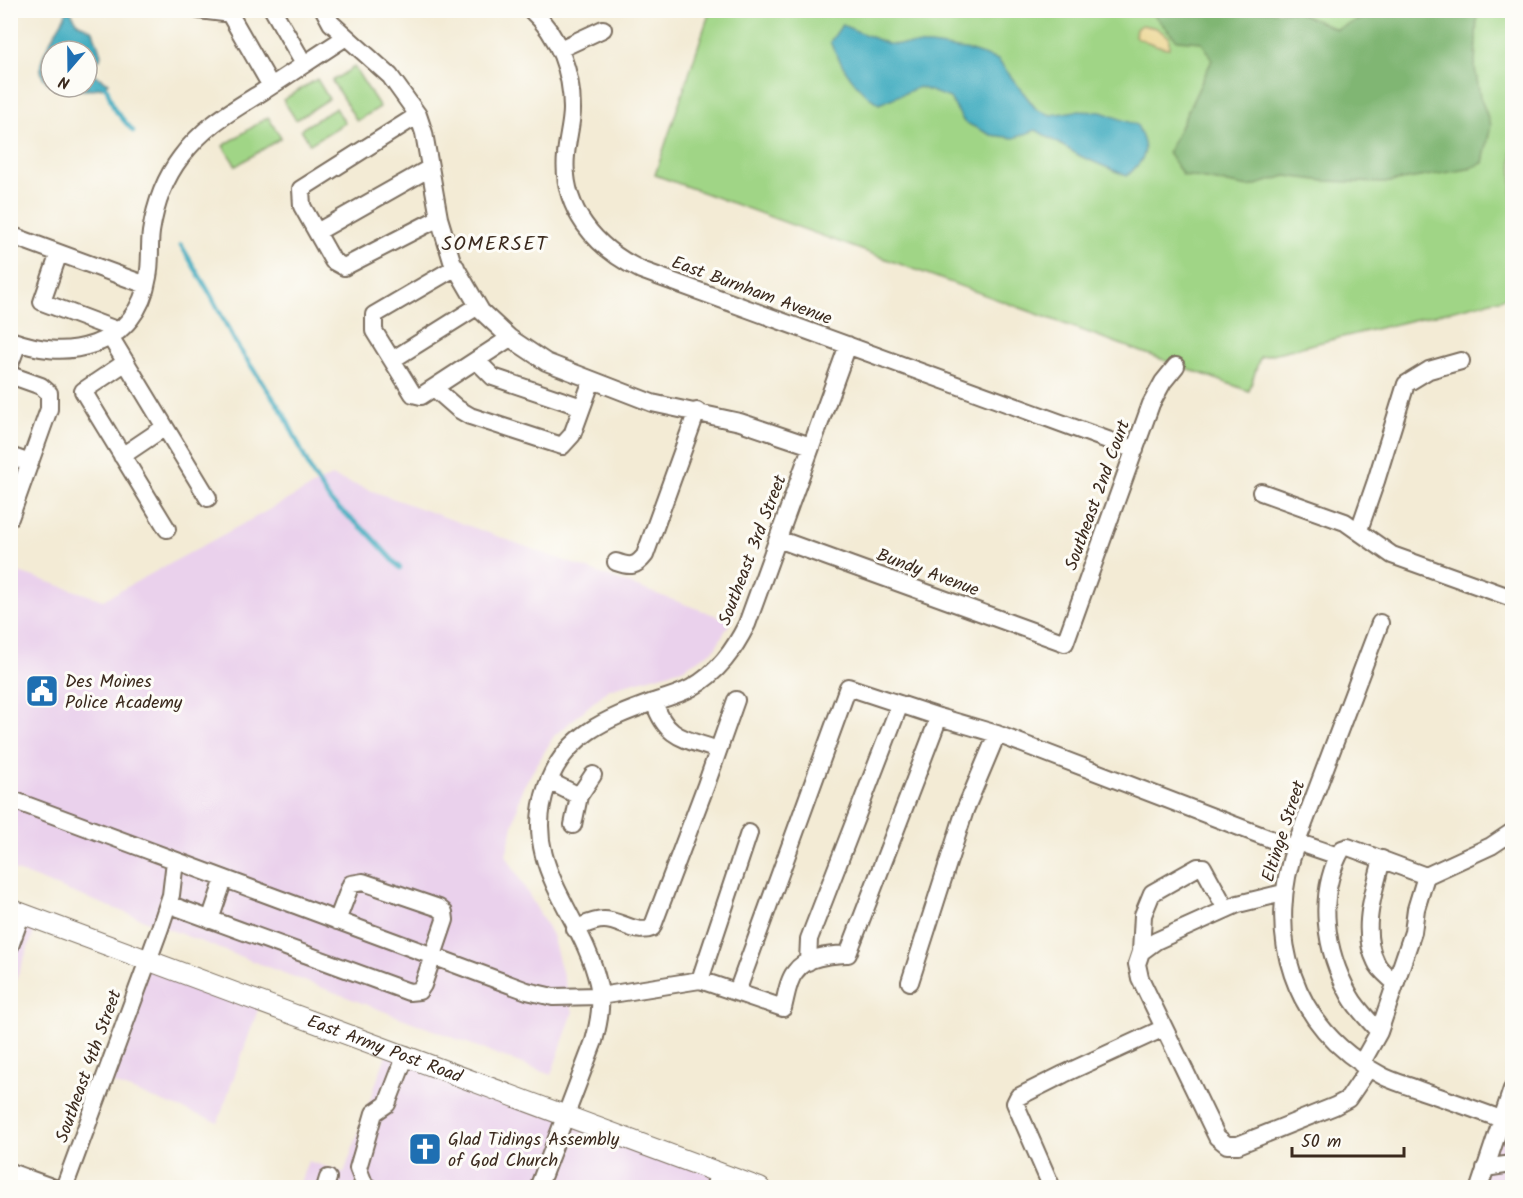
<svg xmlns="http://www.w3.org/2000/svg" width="1523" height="1198" font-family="Kalam,sans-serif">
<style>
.built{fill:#ead1ec}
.green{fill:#a0d586;stroke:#6e8052;stroke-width:1.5}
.forest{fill:#80b673;stroke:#5e7048;stroke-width:1.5}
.sand{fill:#eeda9e;stroke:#94825e;stroke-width:1.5}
.water{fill:#41acc0;stroke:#3e6b6f;stroke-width:1.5}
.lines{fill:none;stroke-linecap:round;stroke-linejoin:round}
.stream{stroke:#41acc0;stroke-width:4.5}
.minor-casing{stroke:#7b6e5e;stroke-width:20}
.major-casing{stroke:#7b6e5e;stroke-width:22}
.minor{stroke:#fff;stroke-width:16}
.major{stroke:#fff;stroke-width:20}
.labels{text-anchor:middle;stroke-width:6;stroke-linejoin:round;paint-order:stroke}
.street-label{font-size:18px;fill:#3b2a1e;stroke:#fdfcf7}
.poi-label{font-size:18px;fill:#3b2a1e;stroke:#fdfcf7;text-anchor:start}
.neighbourhood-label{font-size:20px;letter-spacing:1.5px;fill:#3b2a1e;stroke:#fdfcf7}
</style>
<rect width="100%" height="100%" fill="#fdfcf7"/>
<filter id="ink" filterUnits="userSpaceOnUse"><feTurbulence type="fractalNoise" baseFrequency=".0167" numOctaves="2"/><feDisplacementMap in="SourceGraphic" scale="12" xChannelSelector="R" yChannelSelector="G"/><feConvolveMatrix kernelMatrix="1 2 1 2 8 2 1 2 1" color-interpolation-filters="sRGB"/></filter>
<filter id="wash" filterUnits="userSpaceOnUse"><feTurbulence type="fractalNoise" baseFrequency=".008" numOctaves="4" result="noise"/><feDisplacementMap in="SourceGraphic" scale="24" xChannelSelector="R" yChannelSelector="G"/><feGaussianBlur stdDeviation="1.35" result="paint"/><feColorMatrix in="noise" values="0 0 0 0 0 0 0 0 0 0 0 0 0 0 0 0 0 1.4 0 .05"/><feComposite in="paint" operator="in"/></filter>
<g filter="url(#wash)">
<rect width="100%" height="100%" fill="#f3ebd5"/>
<path class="built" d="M 331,476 L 731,621 L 714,650 L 682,669 L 609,689 L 554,736 L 522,789 L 506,855 L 552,935 L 573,1012 L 551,1075 L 11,869 L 10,569 L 103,600 Z
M 11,910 L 39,919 L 11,993 Z
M 148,959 L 261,1001 L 218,1122 L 103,1080 Z
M 389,1047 L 760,1188 L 298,1188 L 308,1161 L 344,1173 Z
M 1501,1119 L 1512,1123 L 1512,1187 L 1479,1188 Z"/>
<path class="green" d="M 710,11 L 1512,11 L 1512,296 L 1260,357 L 1249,391 L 655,175 Z
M 354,67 L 380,107 L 357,121 L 332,81 Z
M 317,79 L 329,99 L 296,120 L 283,100 Z
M 336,108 L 345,123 L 310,144 L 301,129 Z
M 268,117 L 281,138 L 236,166 L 223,146 Z"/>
<path class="forest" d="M 1150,11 L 1295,11 L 1336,29 L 1382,11 L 1472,11 L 1477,14 L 1475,68 L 1480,97 L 1491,125 L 1483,163 L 1468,169 L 1384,183 L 1325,181 L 1286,176 L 1249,187 L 1183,175 L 1168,153 L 1212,60 L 1202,42 L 1177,40 Z"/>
<path class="sand" d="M 1142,25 L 1156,28 L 1169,37 L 1169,48 C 1162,48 1141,40 1135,36 L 1136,29 Z"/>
<path class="water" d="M 67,11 L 70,11 L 78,23 L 93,31 L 101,54 L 100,59 L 87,65 L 87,51 L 51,51 L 51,85 C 23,69 61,29 67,11 Z
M 842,25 L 888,44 L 931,45 L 971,51 L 998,60 L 1037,110 L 1051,115 L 1076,111 L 1101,112 L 1137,125 C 1149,151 1148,156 1127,176 L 1080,156 L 1036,130 L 1014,138 L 991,135 L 964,122 L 950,98 L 919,87 L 879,104 C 855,89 843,68 830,42 Z
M 87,67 L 87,70 L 108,83 L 105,87 L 88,90 L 78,90 L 76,87 L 87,87 Z"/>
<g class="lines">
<path class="stream" d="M 102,84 L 107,89 L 114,109 L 133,131
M 181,245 L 209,292 L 238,347 L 284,414 L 313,475 L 331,502 L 368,533 L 400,568"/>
</g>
</g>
<g filter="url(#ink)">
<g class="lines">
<defs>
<path id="minor" d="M 199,10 L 224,13 L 231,10
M 273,10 L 304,64
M 324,10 L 331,23 L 390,76 L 418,115 L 424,133 L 439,218 L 452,261 L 481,311 L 510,338 L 546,362 L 652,403 L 740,422 L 811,446
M 531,10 C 559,35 572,73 572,109 C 572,124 567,140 566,155 C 561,208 595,248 641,270 L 1135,450
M 228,11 L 271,86
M 560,49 L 603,29
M 418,115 L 301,189 L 302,206 L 333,261 L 344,267 L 439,218
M 317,232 L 430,168
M 10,235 L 146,285
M 59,253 L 42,302 L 119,331
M 456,267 L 374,315 L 374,331 L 413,394 L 421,396 L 510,338
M 111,338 L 208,498
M 10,340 C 39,350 65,354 94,344 C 124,334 143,309 148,277 C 151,263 149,247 151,232 C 155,206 165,178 181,157 C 204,126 230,112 262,92 C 290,74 318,55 346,37
M 392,360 L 478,306
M 476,360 L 493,377 L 582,407
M 126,362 L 83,391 L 167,529
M 10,364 L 18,343
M 10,375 L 41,386 L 49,393 L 49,409 L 10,518
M 434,388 L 458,409 L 470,416 L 562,446 L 572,435 L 592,380
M 10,456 L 30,463
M 122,456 L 165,427
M 1261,492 L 1345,522 L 1392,555 L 1512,598
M 1359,530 L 1376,481 L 1406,384 L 1429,370 L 1461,361
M 778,539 L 1065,643 L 1151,404 L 1163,382 L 1176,366
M 616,562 C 630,567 636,567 645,555 L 697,411
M 1380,623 L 1297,842 C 1263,933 1292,1027 1379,1074 C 1392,1082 1408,1085 1422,1091 C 1452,1101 1482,1112 1512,1123
M 654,702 C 667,740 684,738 718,750
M 549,781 L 579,796 L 573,825
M 579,796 L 593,775
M 10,799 L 527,991 L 553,997 L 600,996 L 700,980 L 783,1008 C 786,997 788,980 795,972 C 806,956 831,955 848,954 L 939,717 L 997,734 L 1294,848
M 1297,842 L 1338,856
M 1382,859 C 1374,892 1360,930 1376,962 C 1379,970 1389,977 1395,983
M 1426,876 L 1416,909 L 1413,932 L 1379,1032 C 1370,1021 1357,1009 1350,996 C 1325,951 1316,895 1342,849 L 1348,847 L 1426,876 L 1491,846 L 1512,832
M 1283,893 L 1238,904 L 1156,941 L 1141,952 L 1137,964 L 1140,978 L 1217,1137 L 1227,1145 L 1238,1145 L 1335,1106 L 1348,1099 L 1369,1068
M 168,904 L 409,992 L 419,991 L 423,985 L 445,920 L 444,912 L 439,908 L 363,882 L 351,884 L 337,921
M 210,920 L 224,879
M 575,929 C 585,925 593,920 604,920 C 620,920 636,935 652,928 L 706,785 L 736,700
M 10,946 L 22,913
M 1141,952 L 1143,915 L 1152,893 L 1198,867 L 1203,867 L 1226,909
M 808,962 L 809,939 L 900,704
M 700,980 L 749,833
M 910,982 L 965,810 L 997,734
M 737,992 L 848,687 L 939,717
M 1361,1064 L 1379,1032
M 1485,1168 L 1512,1164
M 10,1172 L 54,1188
M 64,1188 L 160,928 L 171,895 L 175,861
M 325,1188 L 328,1178
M 370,1188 L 365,1186 L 358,1168 L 374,1113 L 387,1104 L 406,1055
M 538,1188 L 594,1041 C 599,1022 603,1002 598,983 C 582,912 519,865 547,786 C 565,735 606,719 653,702 C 666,698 680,694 691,688 C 718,673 734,650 747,624 L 848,345
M 714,1188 L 719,1172
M 1052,1188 L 1015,1103 L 1018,1097 L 1064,1074 L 1164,1028
M 1479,1188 L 1512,1089"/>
<g id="major">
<path id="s1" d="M 10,909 L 760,1188"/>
</g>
</defs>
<use href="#minor" class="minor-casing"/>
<use href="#major" class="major-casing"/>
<use href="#minor" class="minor"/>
<use href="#major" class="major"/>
</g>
</g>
<defs>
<symbol id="civic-square" viewBox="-11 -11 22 22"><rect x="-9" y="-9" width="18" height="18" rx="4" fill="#1f6fb2" stroke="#fdfcf7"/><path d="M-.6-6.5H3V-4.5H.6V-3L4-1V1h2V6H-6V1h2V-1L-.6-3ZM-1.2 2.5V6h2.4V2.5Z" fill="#fff"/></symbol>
<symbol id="church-square" viewBox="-11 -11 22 22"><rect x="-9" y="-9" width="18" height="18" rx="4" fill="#1f6fb2" stroke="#fdfcf7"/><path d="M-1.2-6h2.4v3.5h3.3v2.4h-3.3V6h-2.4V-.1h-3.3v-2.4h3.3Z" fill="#fff"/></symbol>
</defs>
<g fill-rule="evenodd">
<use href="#civic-square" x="23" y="672" width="38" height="38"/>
<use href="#church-square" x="406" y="1130" width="38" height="38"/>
</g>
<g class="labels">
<g class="street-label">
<text transform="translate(752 290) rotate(20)" y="6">East Burnham Avenue</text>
<text transform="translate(1097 495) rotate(-70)" y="6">Southeast 2nd Court</text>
<text transform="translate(752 550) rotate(-69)" y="6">Southeast 3rd Street</text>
<text transform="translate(928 572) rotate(20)" y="6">Bundy Avenue</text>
<text transform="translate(1283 831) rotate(-72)" y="6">Eltinge Street</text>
<text dy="6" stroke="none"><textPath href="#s1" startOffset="400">East Army Post Road</textPath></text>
<text transform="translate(88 1066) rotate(-70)" y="6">Southeast 4th Street</text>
</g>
<g class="poi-label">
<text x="65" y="687">Des Moines<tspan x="65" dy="21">Police Academy</tspan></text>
<text x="448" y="1145">Glad Tidings Assembly<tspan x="448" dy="21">of God Church</tspan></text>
</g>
<g class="neighbourhood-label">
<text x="495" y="250">SOMERSET</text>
</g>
</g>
<rect width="1523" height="1198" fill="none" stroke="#fdfcf7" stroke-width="36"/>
<g transform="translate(69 69) rotate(200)"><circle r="28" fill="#fdfcf7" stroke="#afa8a0" stroke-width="1.5"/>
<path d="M0-4.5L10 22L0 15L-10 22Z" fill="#1f6fb2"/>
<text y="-9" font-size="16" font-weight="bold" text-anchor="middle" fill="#3b2a1e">N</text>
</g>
<path d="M1292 1147v9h112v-9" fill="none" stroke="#3b2a1e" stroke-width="3"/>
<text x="1301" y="1147" font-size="18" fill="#3b2a1e" stroke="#fdfcf7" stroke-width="4.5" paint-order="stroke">50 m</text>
</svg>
